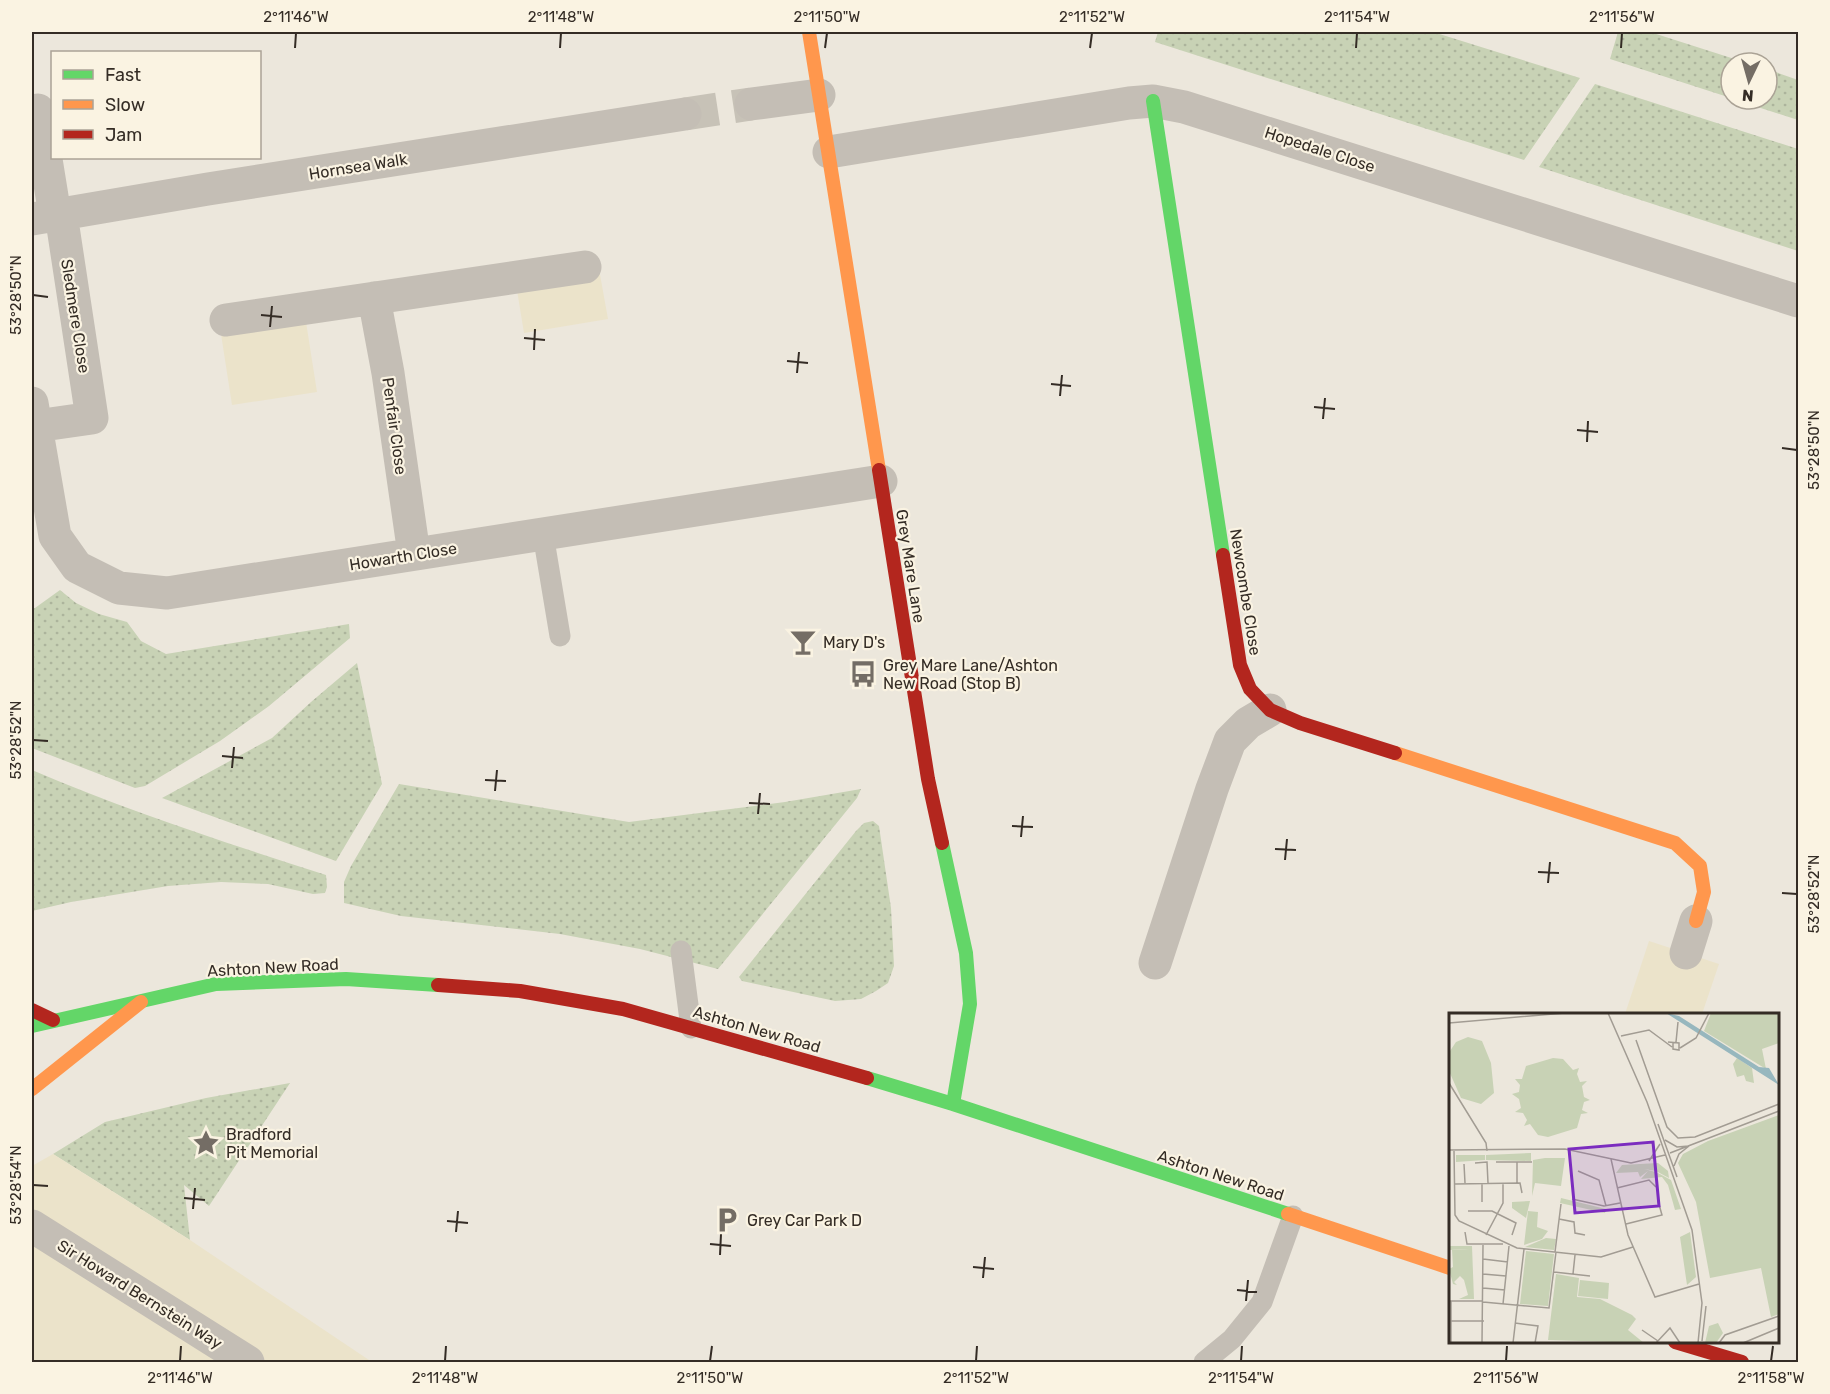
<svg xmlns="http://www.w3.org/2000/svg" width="1830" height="1394" font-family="Rubik,sans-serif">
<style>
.grass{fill:url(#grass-dots)}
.plaza{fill:#ebe3ca}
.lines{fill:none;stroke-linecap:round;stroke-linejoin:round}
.street-tunnel{stroke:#c7c2b7;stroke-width:33;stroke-dasharray:33 16;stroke-linecap:butt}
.lane{stroke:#c4beb5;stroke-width:21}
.street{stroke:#c4beb5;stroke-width:33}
.fast{stroke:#63d668;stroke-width:14}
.slow{stroke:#ff974d;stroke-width:14}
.jam{stroke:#b3261e;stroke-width:14}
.ticks{fill:none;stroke:#342c25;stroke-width:2}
.labels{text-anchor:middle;stroke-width:4.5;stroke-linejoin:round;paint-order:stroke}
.street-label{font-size:16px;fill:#342c25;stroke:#faf3e2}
.poi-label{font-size:16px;fill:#342c25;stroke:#faf3e2;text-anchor:start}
.inset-road{fill:none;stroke:#a29c93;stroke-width:1.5}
.view{fill:#7b2cbf;fill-opacity:0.15;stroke:#7b2cbf;stroke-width:3}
.inset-edge{fill:none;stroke:#342c25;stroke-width:3}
.neatline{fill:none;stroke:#342c25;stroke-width:2}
.ticks-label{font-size:15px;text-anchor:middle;fill:#342c25}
</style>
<defs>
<pattern id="grass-dots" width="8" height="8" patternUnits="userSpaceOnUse" patternTransform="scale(1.5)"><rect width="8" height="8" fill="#c8d2b5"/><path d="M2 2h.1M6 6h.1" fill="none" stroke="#acb49c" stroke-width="1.8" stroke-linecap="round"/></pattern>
</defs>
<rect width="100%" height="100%" fill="#ece7dc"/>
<path class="grass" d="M 1158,32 L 1433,32 L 1580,78 L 1524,160 L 1155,42 Z
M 1618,32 L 1650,32 L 1747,63 L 1731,63 L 1731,98 L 1610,59 Z
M 1767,69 L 1798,80 L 1798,120 L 1733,99 L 1767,99 Z
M 1595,84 L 1798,149 L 1798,251 L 1539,167 Z
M 60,590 L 76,603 L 99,614 L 127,622 L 141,641 L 166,654 L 349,624 L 350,638 L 269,706 L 220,741 L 145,786 L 135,788 L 32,748 L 32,608 L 35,608 Z
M 357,663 L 382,784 L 336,861 L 162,798 L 272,738 L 311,702 Z
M 32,770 C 127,811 227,843 326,875 L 327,887 L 325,893 L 313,894 L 268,884 L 221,882 L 168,886 L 71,902 L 32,911 Z
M 399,784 L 629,822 L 785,802 L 861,789 L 857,798 L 718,969 L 640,949 L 560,934 L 401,916 L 344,903 L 344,882 L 351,866 Z
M 873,821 L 879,826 L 891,908 L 894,966 L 888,983 L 876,991 L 861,999 L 835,1001 L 742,981 L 739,977 L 856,831 L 864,823 Z
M 290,1083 L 209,1206 L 184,1185 L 190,1240 L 53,1154 L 105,1122 L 206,1098 Z"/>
<path class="plaza" d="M 597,258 L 608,319 L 524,333 L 514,272 Z
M 306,322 L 317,392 L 232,405 L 221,334 Z
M 1649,941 L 1719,964 L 1702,1014 L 1625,1014 Z
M 53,1154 L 190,1240 L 372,1362 L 32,1362 L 32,1166 Z"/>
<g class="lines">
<path class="street-tunnel" d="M 685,114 L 751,104"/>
<path class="lane" d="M 543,534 L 560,636
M 681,951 L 691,1028
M 1204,1362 L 1232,1339 L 1262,1302 L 1293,1216"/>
<path class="street" d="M 751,104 L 819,95
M 32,111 L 38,110 L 55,215
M 829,152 L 1129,103 L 1153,101 L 1184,107 L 1798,301
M 32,219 L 208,189 L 685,114
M 374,298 L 388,373 L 414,554
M 226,320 L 585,267
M 32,403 L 36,426 L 92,418 L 61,214
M 36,426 L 55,536 L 77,567 L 119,588 L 167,593 L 881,481
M 1686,953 L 1696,921
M 1155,963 L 1212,789 L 1230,741 L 1248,723 L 1270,710
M 32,1226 L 248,1362"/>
<path class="fast" d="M 1153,101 L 1223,555
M 942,843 L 966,953 L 970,1004 L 953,1104
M 32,1026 L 216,984 L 346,979 L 438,985
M 867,1078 L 953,1104 L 1288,1214"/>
<path class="slow" d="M 809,32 L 879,470
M 1395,753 L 1675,843 L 1700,866 L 1704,892 L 1696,921
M 32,1089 L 141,1002
M 1288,1214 L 1450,1268"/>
<path class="jam" d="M 879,470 L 928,779 L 942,843
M 1223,555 L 1240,665 L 1250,689 L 1270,710 L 1300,723 L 1395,753
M 438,985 L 520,991 L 623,1009 L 867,1078
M 32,1010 L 53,1020
M 1675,1342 L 1742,1362"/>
</g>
<path class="ticks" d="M 295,48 L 296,33M 560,48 L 561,33M 825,48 L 827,33M 1090,48 L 1092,33M 1356,48 L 1357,33M 1621,48 L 1622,33M 33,295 L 48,297M 261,315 L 282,317M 270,327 L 272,306M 524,338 L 545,340M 534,350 L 535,329M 787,361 L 808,363M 797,373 L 799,352M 1051,384 L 1071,386M 1060,396 L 1062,375M 1314,407 L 1335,409M 1323,419 L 1325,398M 1577,430 L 1598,432M 1587,442 L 1588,421M 1782,448 L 1797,450M 33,740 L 48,741M 222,756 L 243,758M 232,768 L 234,747M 485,780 L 506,781M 495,791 L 497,770M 749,803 L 770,804M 758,814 L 760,793M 1012,826 L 1033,827M 1021,837 L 1023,816M 1275,849 L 1296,850M 1285,860 L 1287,839M 1538,872 L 1559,873M 1548,883 L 1550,862M 1782,893 L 1797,894M 33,1185 L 48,1186M 184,1198 L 205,1200M 193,1209 L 195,1188M 447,1221 L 468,1223M 456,1232 L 458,1211M 710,1244 L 731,1246M 720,1255 L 721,1234M 973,1267 L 994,1269M 983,1278 L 985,1257M 1237,1290 L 1257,1292M 1246,1301 L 1248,1280M 180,1361 L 181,1346M 445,1361 L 446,1346M 710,1361 L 712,1346M 976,1361 L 977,1346M 1241,1361 L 1242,1346M 1506,1361 L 1507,1346M 1771,1361 L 1773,1346"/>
<defs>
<symbol id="bar-bare" viewBox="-9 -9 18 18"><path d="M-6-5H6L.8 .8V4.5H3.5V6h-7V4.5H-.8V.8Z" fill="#746d65" stroke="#faf3e2" stroke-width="2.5" paint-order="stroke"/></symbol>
<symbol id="bus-bare" viewBox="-9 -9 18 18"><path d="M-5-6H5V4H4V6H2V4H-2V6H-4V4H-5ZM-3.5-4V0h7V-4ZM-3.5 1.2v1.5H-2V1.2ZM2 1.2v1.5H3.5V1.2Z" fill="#746d65" stroke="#faf3e2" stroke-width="2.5" paint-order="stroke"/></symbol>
<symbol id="sight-bare" viewBox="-9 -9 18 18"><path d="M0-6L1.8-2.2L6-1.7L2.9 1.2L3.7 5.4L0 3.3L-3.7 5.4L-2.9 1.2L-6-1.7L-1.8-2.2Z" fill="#746d65" stroke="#faf3e2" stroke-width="2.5" paint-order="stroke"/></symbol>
<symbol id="parking-bare" viewBox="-9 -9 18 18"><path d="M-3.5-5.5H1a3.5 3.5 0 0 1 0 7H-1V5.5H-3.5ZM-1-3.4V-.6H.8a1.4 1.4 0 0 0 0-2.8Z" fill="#746d65" stroke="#faf3e2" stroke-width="2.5" paint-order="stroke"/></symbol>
</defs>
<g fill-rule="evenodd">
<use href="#bar-bare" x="784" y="623" width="38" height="38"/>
<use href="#bus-bare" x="844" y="655" width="38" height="38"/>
<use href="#sight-bare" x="187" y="1124" width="38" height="38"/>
<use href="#parking-bare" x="708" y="1201" width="38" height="38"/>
</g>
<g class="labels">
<g class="street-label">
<text transform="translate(1320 149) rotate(18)" y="6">Hopedale Close</text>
<text transform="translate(358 166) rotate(-9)" y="6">Hornsea Walk</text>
<text transform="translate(76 316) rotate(81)" y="6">Sledmere Close</text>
<text transform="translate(395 426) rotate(82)" y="6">Penfair Close</text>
<text transform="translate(403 556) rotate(-9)" y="6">Howarth Close</text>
<text transform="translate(911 566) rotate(81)" y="6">Grey Mare Lane</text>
<text transform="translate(1246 592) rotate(81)" y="6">Newcombe Close</text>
<text transform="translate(273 967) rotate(-3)" y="6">Ashton New Road</text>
<text transform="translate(757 1029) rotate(16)" y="6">Ashton New Road</text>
<text transform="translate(1221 1175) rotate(18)" y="6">Ashton New Road</text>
<text transform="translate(140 1294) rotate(32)" y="6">Sir Howard Bernstein Way</text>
</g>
<g class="poi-label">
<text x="823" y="648">Mary D's</text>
<text x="883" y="671">Grey Mare Lane/Ashton<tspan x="883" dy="18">New Road (Stop B)</tspan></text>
<text x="226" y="1140">Bradford<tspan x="226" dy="18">Pit Memorial</tspan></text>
<text x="747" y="1226">Grey Car Park D</text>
</g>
</g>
<g transform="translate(1449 1013)">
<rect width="330" height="330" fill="#ece7dc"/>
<path d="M 288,45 L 303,55 L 305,70 L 297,68 L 295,62 L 288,64 L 284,51 ZM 82,140 L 82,148 L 37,147 L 37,142 ZM 7,142 L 36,142 L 36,147 L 7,149 ZM 209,150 L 219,158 L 220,165 L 207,158 L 195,156 L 207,159 L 222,167 L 232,196 L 226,197 L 219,172 L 213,164 L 192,166 L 199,158 L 191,164 L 189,159 L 167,160 L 173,152 ZM 112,185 L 157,196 L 156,200 L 111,190 ZM 81,188 L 77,205 L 63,195 L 63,189 ZM 79,198 L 89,199 L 88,214 L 99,218 L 93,226 L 75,232 ZM 241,219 L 247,264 L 238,272 L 231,224 ZM 97,225 L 107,226 L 105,237 L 76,234 ZM 0,233 L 23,233 L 25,286 L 10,286 L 19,282 L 20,236 L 0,237 ZM 269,310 L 274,320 L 267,330 L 256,330 L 260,313 Z" fill="#c8d2b5"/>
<path d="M 262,0 L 330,0 L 330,30 L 313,36 L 317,56 L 255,18 ZM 19,24 L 33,28 L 42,50 L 45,80 L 32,91 L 12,85 L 0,58 L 1,38 L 7,29 ZM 104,45 L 114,46 L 124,57 L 130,55 L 128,61 L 131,69 L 138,68 L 133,73 L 135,84 L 141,87 L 135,89 L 133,97 L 139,100 L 132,101 L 128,115 L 99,124 L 89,122 L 81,111 L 75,113 L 78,107 L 74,100 L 66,99 L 72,95 L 70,86 L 63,81 L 70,79 L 71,72 L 66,66 L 73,66 L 77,53 ZM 330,102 L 330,301 L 322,304 L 312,255 L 261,265 L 247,189 L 229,150 L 234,141 L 259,128 ZM 96,145 L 116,145 L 112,173 L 86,170 L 83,183 L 84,147 ZM 20,236 L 22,280 L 19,282 L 15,267 L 11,263 L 5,269 L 8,272 L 4,271 L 0,256 L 4,254 L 3,237 ZM 77,238 L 105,241 L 99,293 L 71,291 ZM 107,261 L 130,265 L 128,284 L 151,286 L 183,302 L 187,306 L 179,317 L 195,330 L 99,327 ZM 131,267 L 160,270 L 159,286 L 129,283 Z" fill="#c8d2b5"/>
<path d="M 217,0 L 230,3 L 310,54 L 320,55 L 330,72 Z" fill="#97b7be"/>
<path class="inset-road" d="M 159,0 L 198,89 L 243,217 L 253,290 L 249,330M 0,10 L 116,0M 172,23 L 200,17 L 223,34M 187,27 L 218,114 L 229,125 L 246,124 L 330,91M 219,29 L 230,30 L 230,37 L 224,36 L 224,30M 227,29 L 229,9M 231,35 L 247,25 L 260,0M 0,70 L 37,130 L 38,138M 209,111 L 228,164M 216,127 L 228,134 L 240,133M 0,137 L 116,136 L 182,150 L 216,142M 5,138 L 6,202 L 10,208 L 68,235 L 152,244 L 184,234M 221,140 L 330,98M 162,146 L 179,222 L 206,284 L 250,271M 200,148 L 211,131M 47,149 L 83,149M 68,149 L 68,170M 26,150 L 38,149 L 39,170M 15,151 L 16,170M 225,153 L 230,141 L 240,133M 129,158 L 150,167 L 157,193M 33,170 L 33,189M 6,171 L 71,170 L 73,180M 168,175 L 200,167 L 207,174M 123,186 L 155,193 L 171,190M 19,198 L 43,198 L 67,210 L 63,222M 110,206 L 125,209 L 126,220 L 136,222M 177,211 L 213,202 L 209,188M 16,219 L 18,231 L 54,231M 37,222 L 54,190 L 54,170M 106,239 L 112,191M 34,246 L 59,249M 105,259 L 141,263M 34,261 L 57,263M 124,261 L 126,242M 34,275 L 56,277M 0,288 L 34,288M 2,288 L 2,330M 34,289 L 100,295 L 107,239M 54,291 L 60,233M 2,308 L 35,308M 66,310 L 89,313 L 86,330M 193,317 L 209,328M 253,328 L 257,293M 33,330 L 34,232M 64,330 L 75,236M 207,330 L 221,315 L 231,330M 270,330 L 276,322 L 330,303M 294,330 L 330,315"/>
<path class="view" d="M 204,129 L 210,193 L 126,200 L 120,136 Z"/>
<rect width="330" height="330" class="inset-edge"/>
</g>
<rect width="1830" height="1394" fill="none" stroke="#faf3e2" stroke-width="66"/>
<rect x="51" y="51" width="210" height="108" fill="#faf3e2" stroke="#aba396" stroke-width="1.5"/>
<rect x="63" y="70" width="30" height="9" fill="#63d668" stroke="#aba396" stroke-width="1.5"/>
<text x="105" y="81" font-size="18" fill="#342c25">Fast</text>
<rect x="63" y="100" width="30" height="9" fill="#ff974d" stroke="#aba396" stroke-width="1.5"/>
<text x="105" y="111" font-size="18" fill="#342c25">Slow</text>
<rect x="63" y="130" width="30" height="9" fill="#b3261e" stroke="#aba396" stroke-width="1.5"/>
<text x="105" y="141" font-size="18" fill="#342c25">Jam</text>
<g transform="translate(1749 81) rotate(185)"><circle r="28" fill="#faf3e2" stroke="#aba396" stroke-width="1.5"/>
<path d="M0-4.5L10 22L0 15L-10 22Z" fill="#746d65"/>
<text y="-9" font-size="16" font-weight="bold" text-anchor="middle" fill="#342c25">N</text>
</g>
<rect x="33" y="33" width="1764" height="1328" class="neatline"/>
<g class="ticks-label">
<text x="296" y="22">2°11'46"W</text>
<text x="561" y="22">2°11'48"W</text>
<text x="827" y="22">2°11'50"W</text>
<text x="1092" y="22">2°11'52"W</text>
<text x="1357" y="22">2°11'54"W</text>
<text x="1622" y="22">2°11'56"W</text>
<text transform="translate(16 295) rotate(-90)" y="5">53°28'50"N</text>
<text transform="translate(1814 450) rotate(-90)" y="5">53°28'50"N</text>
<text transform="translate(16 740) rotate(-90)" y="5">53°28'52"N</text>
<text transform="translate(1814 894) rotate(-90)" y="5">53°28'52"N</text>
<text transform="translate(16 1185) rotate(-90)" y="5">53°28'54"N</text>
<text x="180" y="1383">2°11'46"W</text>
<text x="445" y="1383">2°11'48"W</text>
<text x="710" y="1383">2°11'50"W</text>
<text x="976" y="1383">2°11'52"W</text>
<text x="1241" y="1383">2°11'54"W</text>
<text x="1506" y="1383">2°11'56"W</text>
<text x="1771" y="1383">2°11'58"W</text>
</g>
</svg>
